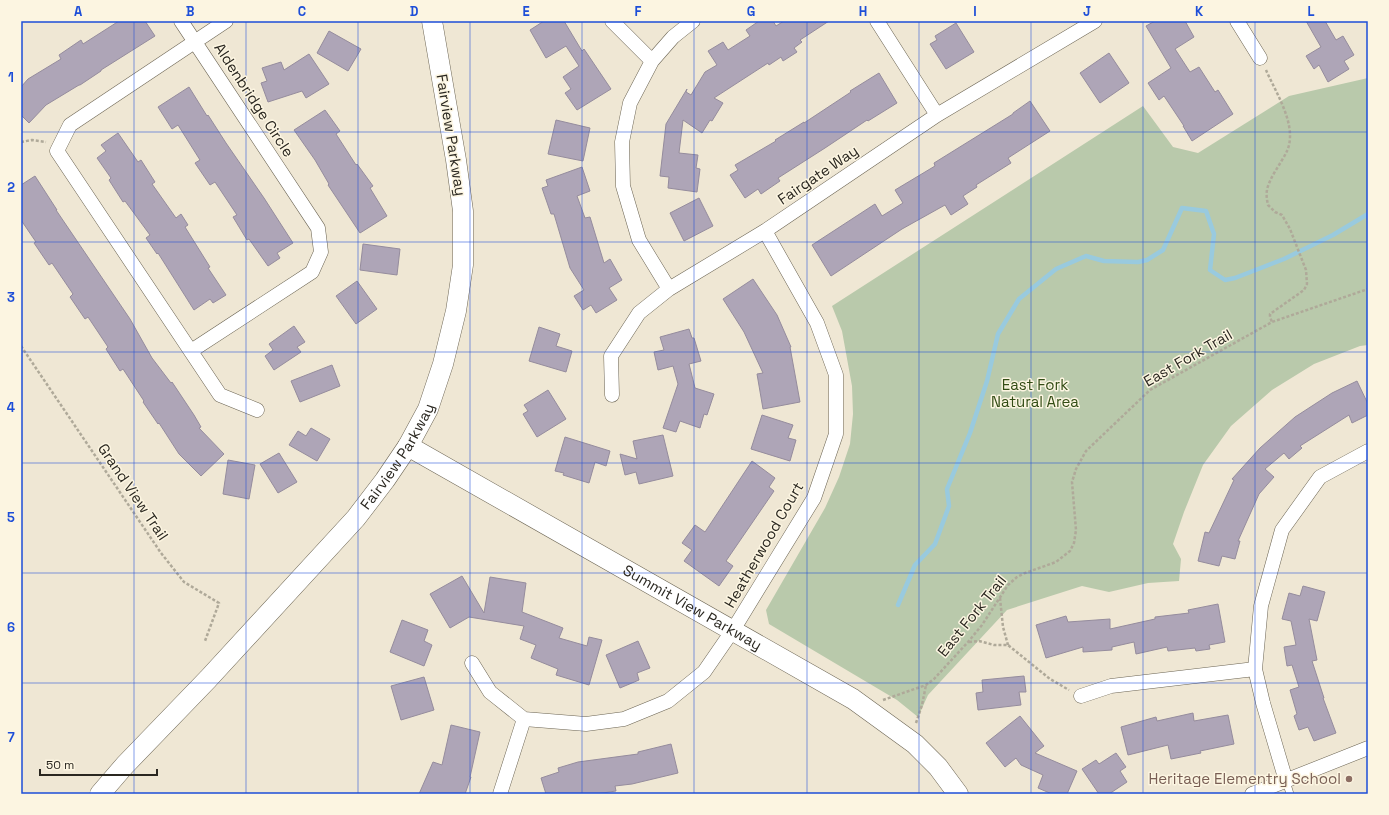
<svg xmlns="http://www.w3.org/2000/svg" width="1389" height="815" font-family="'Space Grotesk',sans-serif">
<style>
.green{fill:#b9c9ab}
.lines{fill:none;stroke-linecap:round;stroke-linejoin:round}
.stream{stroke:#99cade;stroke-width:4.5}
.building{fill:#aea5b7;stroke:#958c9d}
.lane-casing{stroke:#6c6554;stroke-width:8}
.street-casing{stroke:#6c6554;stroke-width:15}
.secondary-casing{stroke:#6c6554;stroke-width:21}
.path{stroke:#afa999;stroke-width:2.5;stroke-dasharray:3 2;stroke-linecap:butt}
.lane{stroke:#fff;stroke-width:7}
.street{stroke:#fff;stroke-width:14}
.secondary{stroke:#fff;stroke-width:20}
.grid{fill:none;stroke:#1d4ed8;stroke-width:1;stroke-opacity:0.55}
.education-dot{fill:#8d6e63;stroke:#fcf5e1;stroke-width:1.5}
.labels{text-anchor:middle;stroke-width:3;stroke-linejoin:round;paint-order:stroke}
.street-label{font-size:15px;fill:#2a2720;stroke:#fcf5e1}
.park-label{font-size:15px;fill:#324c14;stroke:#fcf5e1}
.education-label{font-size:15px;fill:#785e54;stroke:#fcf5e1;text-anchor:end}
.neatline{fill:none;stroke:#1d4ed8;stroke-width:1.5}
.grid-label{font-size:13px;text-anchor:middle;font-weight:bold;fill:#1d4ed8}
</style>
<rect width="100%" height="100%" fill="#efe7d4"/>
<path class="green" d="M 1368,78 L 1368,345 L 1360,346 L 1314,364 L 1272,390 L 1231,426 L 1203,465 L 1184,512 L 1173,544 L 1181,559 L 1179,581 L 1148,583 L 1109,592 L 1082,586 L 1007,610 L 928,695 L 918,717 L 897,700 L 769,624 L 766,610 L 825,508 L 839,477 L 850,444 L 853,414 L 852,386 L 842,331 L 832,306 L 1143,106 L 1173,147 L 1198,153 L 1289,96 Z"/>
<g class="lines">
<path class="stream" d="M 898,605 L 915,565 L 935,544 L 949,506 L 947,489 L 970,433 L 987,381 L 998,334 L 1019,299 L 1056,269 L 1086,256 L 1104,261 L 1138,262 L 1147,260 L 1163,250 L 1182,208 L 1206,211 L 1214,234 L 1210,270 L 1225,280 L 1235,278 L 1284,259 L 1333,235 L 1368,214"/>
</g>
<path class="building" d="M 119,21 L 145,21 L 155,36 L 101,70 L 101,71 L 80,85 L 79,85 L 46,105 L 29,123 L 21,115 L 21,87 L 28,79 L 61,59 L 59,55 L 81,40 L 83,44 Z
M 544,21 L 564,21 L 582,51 L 584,49 L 611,89 L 577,110 L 565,93 L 571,89 L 563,77 L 579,66 L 566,46 L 546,58 L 530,30 Z
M 759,21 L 773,21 L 776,26 L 784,21 L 829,21 L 800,40 L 802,42 L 794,48 L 797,52 L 783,61 L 781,57 L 769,65 L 768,63 L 714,98 L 723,103 L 712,121 L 710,120 L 702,133 L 683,120 L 679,153 L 698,155 L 696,168 L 700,169 L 697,192 L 668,188 L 669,177 L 660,176 L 666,124 L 687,89 L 686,92 L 691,95 L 705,72 L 717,65 L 708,51 L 723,42 L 728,50 L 750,36 L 746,30 Z
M 1155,21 L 1185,21 L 1194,37 L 1175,49 L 1190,72 L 1199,67 L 1215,92 L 1218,90 L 1233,114 L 1192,141 L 1183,126 L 1184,126 L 1164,96 L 1159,100 L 1148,83 L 1171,68 L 1146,26 Z
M 1306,21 L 1325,21 L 1336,40 L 1343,36 L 1354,55 L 1344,61 L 1349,69 L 1328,82 L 1319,65 L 1314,69 L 1306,56 L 1321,47 Z
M 956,23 L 974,52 L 946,69 L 930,44 L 937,40 L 935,36 Z
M 329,31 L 361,49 L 348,71 L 317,53 Z
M 1109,53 L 1129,83 L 1100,103 L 1080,73 Z
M 309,54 L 329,84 L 306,98 L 302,91 L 268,102 L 261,83 L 267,81 L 262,68 L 281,62 L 284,70 Z
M 879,73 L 897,103 L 868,121 L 867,120 L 825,148 L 778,178 L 780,181 L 761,194 L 758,189 L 745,198 L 730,175 L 738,170 L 735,165 L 776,141 L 775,140 L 804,122 L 804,123 L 851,92 L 850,91 Z
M 189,87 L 207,116 L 208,115 L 226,143 L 264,198 L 293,243 L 277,253 L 280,258 L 268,266 L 249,239 L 247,240 L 233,217 L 237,215 L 215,182 L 210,185 L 195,163 L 200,160 L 178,125 L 172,129 L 158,107 Z
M 1030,101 L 1050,131 L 1008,158 L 1011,163 L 976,185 L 977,187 L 963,196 L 968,204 L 951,215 L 945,205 L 902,229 L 831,276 L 812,245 L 875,204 L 882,216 L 903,203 L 895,190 L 935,166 L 934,163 L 1013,114 L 1013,113 Z
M 325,110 L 340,131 L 336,134 L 356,165 L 357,164 L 373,186 L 370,188 L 387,216 L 360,233 L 328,185 L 329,184 L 315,160 L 294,130 Z
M 556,120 L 590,128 L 583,161 L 548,154 Z
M 118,133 L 138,162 L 141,160 L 155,182 L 152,184 L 176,218 L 181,214 L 188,225 L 185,227 L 210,267 L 208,268 L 226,295 L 213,303 L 210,299 L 194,310 L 158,253 L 157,254 L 146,238 L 150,235 L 125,201 L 123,202 L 109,180 L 111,178 L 97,158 L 106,151 L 101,145 Z
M 582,167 L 590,191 L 577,196 L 585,218 L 590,217 L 604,263 L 610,259 L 622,280 L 609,288 L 617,300 L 596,313 L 591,305 L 583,310 L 574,296 L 584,290 L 570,268 L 554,214 L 551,214 L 542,188 L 548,186 L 546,180 Z
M 35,176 L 57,210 L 56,210 L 130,319 L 152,358 L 171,383 L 172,382 L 194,415 L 201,427 L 199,428 L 224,454 L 201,476 L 179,454 L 159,423 L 158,424 L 143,402 L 144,401 L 123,369 L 120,371 L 106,349 L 108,347 L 88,317 L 85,319 L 70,297 L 73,294 L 52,263 L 49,265 L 34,243 L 36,242 L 21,220 L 21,185 Z
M 699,198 L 713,226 L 684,241 L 670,213 Z
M 363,244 L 400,249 L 397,275 L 360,270 Z
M 753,279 L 777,315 L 791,347 L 790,347 L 800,402 L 763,409 L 757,374 L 763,373 L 744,332 L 723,299 Z
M 357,281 L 377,309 L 356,324 L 336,296 Z
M 294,326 L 305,342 L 297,347 L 301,352 L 274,370 L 265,356 L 273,350 L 269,344 Z
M 539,327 L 560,334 L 556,346 L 572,351 L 566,372 L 529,361 Z
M 689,329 L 692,338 L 694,338 L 701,361 L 689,364 L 695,388 L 714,394 L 707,415 L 704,414 L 700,428 L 680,421 L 676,432 L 663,428 L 678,384 L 673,366 L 658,370 L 654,352 L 664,350 L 660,337 Z
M 332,365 L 340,386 L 300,402 L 291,381 Z
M 1357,381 L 1368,404 L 1368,415 L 1352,423 L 1349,415 L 1300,446 L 1302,448 L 1289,459 L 1284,453 L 1265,469 L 1274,477 L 1259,494 L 1238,541 L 1240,541 L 1235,559 L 1222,556 L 1219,566 L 1198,561 L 1205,532 L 1209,533 L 1234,480 L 1232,479 L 1260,448 L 1295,417 L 1332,393 Z
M 548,390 L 566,419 L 537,437 L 523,414 L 528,411 L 524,405 Z
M 762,415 L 793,425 L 788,438 L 796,440 L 790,461 L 751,449 Z
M 311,428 L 330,439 L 317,461 L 289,445 L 298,431 L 306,436 Z
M 663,435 L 673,476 L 639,484 L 636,472 L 625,475 L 620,454 L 637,459 L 633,441 Z
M 565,437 L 610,451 L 606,466 L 595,462 L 589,483 L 563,475 L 564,473 L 555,471 Z
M 279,453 L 297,482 L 278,493 L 260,464 Z
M 228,460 L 255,465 L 249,499 L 223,494 Z
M 752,461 L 775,478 L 769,487 L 774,491 L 726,561 L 733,566 L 719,586 L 684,561 L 692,550 L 682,543 L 695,525 L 705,532 Z
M 462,576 L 484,613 L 490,577 L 526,583 L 522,612 L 563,628 L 559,638 L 587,646 L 589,637 L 602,640 L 589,685 L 556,675 L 558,669 L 531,658 L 536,645 L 520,639 L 524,626 L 469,617 L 450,628 L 430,594 Z
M 1303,586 L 1325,592 L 1317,621 L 1309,619 L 1317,660 L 1312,661 L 1324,698 L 1323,698 L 1336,733 L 1314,741 L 1308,727 L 1299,730 L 1294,716 L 1297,714 L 1290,690 L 1299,687 L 1292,665 L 1287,666 L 1284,647 L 1296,645 L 1291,621 L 1282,619 L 1289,593 L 1300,596 Z
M 1218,604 L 1225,642 L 1209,645 L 1210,649 L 1196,651 L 1195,648 L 1168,651 L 1167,647 L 1136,654 L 1134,642 L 1112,647 L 1112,650 L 1083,652 L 1083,647 L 1046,658 L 1036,625 L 1066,616 L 1068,622 L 1110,619 L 1110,629 L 1155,619 L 1155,617 L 1189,613 L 1188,610 Z
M 402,620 L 428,630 L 424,641 L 432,645 L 424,666 L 390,652 Z
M 638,641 L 650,668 L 637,673 L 639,680 L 620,688 L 606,655 Z
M 1024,676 L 1026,692 L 1019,692 L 1021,705 L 978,710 L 976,693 L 983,692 L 982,680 Z
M 424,677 L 434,710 L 401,720 L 391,686 Z
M 1193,713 L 1194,721 L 1228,715 L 1234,744 L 1200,751 L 1201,753 L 1171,759 L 1168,745 L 1128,755 L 1121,727 L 1156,717 L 1157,721 Z
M 1020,716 L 1044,746 L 1035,753 L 1077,771 L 1067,794 L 1052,794 L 1038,788 L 1043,775 L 1021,765 L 1016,758 L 1005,767 L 986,743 Z
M 451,725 L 480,732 L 470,777 L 471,777 L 465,794 L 419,794 L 433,762 L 442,765 Z
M 671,744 L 678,773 L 632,784 L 615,786 L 616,791 L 596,794 L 546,794 L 541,778 L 559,772 L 558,768 L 578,762 L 638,754 L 638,752 Z
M 1116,753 L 1126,767 L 1120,771 L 1127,782 L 1109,794 L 1099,794 L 1082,769 L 1096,760 L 1099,764 Z"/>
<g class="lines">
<defs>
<path id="lane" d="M 1286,781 L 1290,794"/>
<path id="street" d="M 181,21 L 318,228 L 321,252 L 312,272 L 191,351
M 226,21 L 70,125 L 57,151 L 220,395 L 257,410
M 612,21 L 652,61
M 877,21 L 937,115
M 1237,21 L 1260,58
M 669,289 L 639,240 L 623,186 L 622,142 L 630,103 L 652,61 L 673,37 L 693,21
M 612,395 L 611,356 L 639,313 L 669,289 L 765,231 L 937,115 L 1095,21
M 472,663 L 490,692 L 524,719 L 586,724 L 624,719 L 668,701 L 704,672 L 733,630 L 814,498 L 836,434 L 836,375 L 817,323 L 765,231
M 1081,696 L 1111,686 L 1255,669
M 1286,781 L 1263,703 L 1255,669 L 1261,606 L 1282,530 L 1320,477 L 1368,451
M 500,794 L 524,719
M 1252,794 L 1368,748"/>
<g id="secondary">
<path id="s1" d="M 408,446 L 853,699 L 915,744 L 938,767 L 958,794"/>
<path id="s2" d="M 100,794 L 125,765 L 208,679 L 356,518 L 385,480 L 408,446 L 428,409 L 443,364 L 456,311 L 463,265 L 463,211 L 456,160 L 432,21"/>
</g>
</defs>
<use href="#lane" class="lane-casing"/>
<use href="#street" class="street-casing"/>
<use href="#secondary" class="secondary-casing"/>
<path class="path" d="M 1266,70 C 1276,93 1298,126 1287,151 C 1282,162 1269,178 1267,190 C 1266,195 1267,200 1268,205 L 1275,212 L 1282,215 L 1290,229 L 1306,270 L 1307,284 L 1304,290 L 1270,314 L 1270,317 L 1272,322
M 21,142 L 32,140 L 46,142
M 21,346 L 161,553 L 184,582 L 219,603 L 205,641
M 1000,598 L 1003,627 L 1008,645
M 969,642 L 979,641 L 994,645 L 1008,645 L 1050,679 L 1069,690
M 883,700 L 926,685 L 934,679 L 968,642 L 982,625 L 1008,585 L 1017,577 L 1025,573 L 1056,562 L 1070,551 L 1074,543 L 1076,530 L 1072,482 L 1076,469 L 1086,451 L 1150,390 L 1272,322 L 1368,289
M 916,723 L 922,705 L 926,685"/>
<use href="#lane" class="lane"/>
<use href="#street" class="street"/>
<use href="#secondary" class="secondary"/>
</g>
<path class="grid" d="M 134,21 L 134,794M 246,21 L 246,794M 358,21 L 358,794M 470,21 L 470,794M 582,21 L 582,794M 694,21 L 694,794M 807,21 L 807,794M 919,21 L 919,794M 1031,21 L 1031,794M 1143,21 L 1143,794M 1255,21 L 1255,794M 21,132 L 1368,132M 21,242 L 1368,242M 21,352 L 1368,352M 21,463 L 1368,463M 21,573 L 1368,573M 21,683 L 1368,683"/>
<circle class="education-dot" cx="1349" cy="779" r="4"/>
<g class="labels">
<g class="street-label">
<text transform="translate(254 100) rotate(57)" y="5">Aldenbridge Circle</text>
<text transform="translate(451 135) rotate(81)" y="5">Fairview Parkway</text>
<text transform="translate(818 175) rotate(-34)" y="5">Fairgate Way</text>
<text transform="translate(1188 358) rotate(-30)" y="5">East Fork Trail</text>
<text dy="5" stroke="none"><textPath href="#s2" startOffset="451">Fairview Parkway</textPath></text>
<text transform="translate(133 492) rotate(56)" y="5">Grand View Trail</text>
<text transform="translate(764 545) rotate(-60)" y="5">Heatherwood Court</text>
<text dy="5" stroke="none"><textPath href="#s1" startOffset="327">Summit View Parkway</textPath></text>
<text transform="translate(972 616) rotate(-51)" y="5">East Fork Trail</text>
</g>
<g class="park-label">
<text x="1035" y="390">East Fork<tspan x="1035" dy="17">Natural Area</tspan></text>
</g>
<g class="education-label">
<text x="1341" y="784">Heritage Elementry School</text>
</g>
</g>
<rect width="1389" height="815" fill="none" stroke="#fcf5e1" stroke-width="44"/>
<path d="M40 769v6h117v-6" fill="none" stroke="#2a2720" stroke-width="2"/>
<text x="46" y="769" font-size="12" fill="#2a2720" stroke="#fcf5e1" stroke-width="3" paint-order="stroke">50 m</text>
<rect x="22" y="22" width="1345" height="771" class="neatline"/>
<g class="grid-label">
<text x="78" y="16">A</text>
<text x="190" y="16">B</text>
<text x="302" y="16">C</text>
<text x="414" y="16">D</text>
<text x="526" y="16">E</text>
<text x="638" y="16">F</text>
<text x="751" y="16">G</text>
<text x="863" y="16">H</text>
<text x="975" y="16">I</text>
<text x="1087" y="16">J</text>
<text x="1199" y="16">K</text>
<text x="1311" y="16">L</text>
<text x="11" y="82">1</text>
<text x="11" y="192">2</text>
<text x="11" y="302">3</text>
<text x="11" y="412">4</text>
<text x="11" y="522">5</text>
<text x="11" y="632">6</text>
<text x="11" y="742">7</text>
</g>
</svg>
